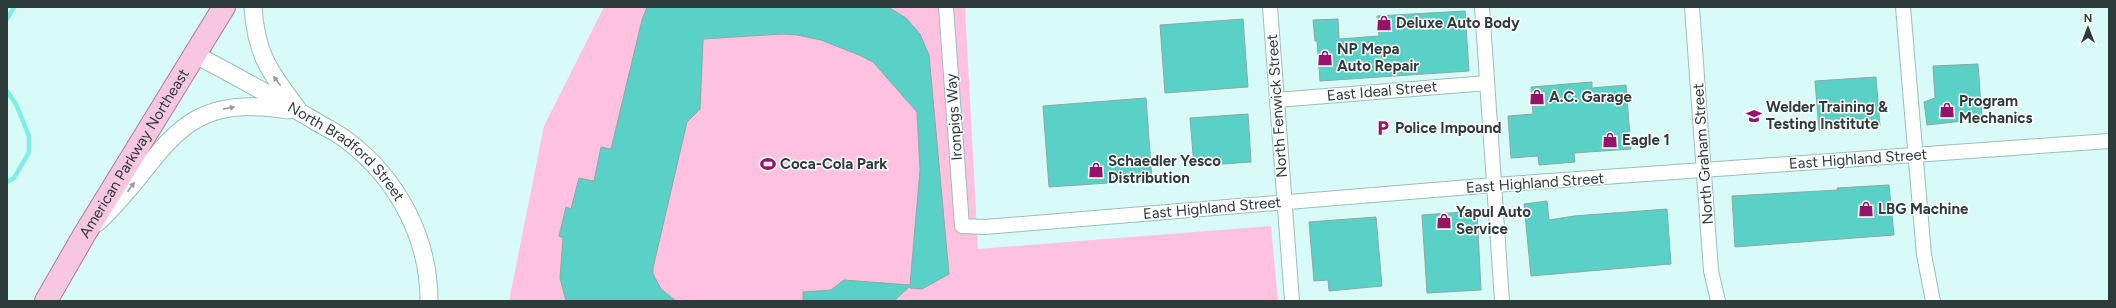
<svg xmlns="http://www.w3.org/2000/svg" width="2116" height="308" font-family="Figtree,sans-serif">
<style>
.green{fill:#fec1df}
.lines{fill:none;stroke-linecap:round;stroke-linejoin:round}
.stream{stroke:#7cf0e5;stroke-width:4.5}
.building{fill:#5ad1c6;stroke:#89aaa6}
.minor-casing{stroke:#9cbeba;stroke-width:16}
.tertiary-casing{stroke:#9cbeba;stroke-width:19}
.primary-casing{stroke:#ad7d98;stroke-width:24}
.minor{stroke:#fff;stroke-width:14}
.tertiary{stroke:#fff;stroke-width:17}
.primary{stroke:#f7c6df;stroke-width:22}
.oneway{fill:#969d9c}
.labels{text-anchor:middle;stroke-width:3;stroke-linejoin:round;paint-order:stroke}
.poi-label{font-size:15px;font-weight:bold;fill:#2d3b3a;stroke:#fff;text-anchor:start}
.street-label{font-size:15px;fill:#2d3b3a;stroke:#fff}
</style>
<rect width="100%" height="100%" fill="#d8fbf7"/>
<path class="green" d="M 604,7 L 965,7 L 978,249 L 1271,226 L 1278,301 L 509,301 L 544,126 Z"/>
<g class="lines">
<path class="stream" d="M 7,19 L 14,7
M 7,91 L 16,104 L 29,136 L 29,152 L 14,178 L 7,182"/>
</g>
<path class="building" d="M 647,7 L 888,7 L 906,18 L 920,34 L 929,55 L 949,274 L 922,289 L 910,288 L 910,286 L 894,301 L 803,301 L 803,292 L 831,290 L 844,280 L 910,285 L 920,170 L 917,112 L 873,62 L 859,55 L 821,40 L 797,35 L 782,34 L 703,39 L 700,109 L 687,122 L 653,268 L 653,274 L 661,289 L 676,301 L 566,301 L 560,278 L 563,238 L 559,236 L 566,207 L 571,209 L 579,178 L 594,181 L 601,147 L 611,149 L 642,20 Z
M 1465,11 L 1469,71 L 1320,81 L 1317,41 L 1315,41 L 1313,20 L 1338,19 L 1339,39 L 1379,36 L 1377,16 Z
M 1243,19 L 1248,87 L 1165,93 L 1160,25 Z
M 1978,64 L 1982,119 L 1927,125 L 1924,102 L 1935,98 L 1933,66 Z
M 1876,77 L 1880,126 L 1819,130 L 1815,81 Z
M 1592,82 L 1592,88 L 1626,85 L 1631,149 L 1574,153 L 1575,162 L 1539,165 L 1538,156 L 1511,158 L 1508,116 L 1533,114 L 1531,87 Z
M 1146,98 L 1152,180 L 1049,187 L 1043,106 Z
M 1248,114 L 1251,162 L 1194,166 L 1190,118 Z
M 1889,185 L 1894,235 L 1735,247 L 1732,196 L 1838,190 L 1837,188 Z
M 1547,201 L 1549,220 L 1574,216 L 1667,209 L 1671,264 L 1531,276 L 1524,204 Z
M 1477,211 L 1481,290 L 1427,293 L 1422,215 Z
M 1376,217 L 1382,286 L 1329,291 L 1328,280 L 1314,281 L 1309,222 Z"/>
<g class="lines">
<defs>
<path id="minor" d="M 946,7 L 962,226 L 985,227 L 1494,185 L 2109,141
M 1270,7 L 1292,301
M 1482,7 L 1502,301
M 1692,7 L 1711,271 L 1718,301
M 1903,7 L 1924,255 L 1933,301
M 1277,100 L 1487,83"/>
<g id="tertiary">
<path d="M 253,7 C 256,54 269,71 297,108"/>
<path id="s1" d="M 196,55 C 234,75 272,96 310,118 C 322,126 337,132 349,142 C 398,180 429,238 429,301"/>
<path d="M 97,223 C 167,159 172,90 288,110"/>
</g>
<g id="primary">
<path id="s2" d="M 46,301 L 84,235 L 224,7"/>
</g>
</defs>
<use href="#minor" class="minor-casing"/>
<use href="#tertiary" class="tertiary-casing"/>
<use href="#primary" class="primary-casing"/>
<use href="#minor" class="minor"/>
<use href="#tertiary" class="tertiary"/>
<use href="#primary" class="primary"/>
</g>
<defs><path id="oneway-solid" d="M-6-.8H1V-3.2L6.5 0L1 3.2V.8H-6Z"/></defs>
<g class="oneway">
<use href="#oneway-solid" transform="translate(277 81) rotate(-127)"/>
<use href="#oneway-solid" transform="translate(229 108) rotate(-11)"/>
<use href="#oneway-solid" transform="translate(131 187) rotate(-53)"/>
</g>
<defs>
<symbol id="shop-bare" viewBox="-9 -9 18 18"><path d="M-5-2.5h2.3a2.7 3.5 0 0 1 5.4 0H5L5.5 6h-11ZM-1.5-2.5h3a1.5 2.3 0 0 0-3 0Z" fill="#971369" stroke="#fff" stroke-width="2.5" paint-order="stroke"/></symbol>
<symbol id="school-bare" viewBox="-9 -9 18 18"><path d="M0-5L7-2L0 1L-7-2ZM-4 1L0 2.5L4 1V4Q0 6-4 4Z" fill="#971369" stroke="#fff" stroke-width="2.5" paint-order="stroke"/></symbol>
<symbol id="parking-bare" viewBox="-9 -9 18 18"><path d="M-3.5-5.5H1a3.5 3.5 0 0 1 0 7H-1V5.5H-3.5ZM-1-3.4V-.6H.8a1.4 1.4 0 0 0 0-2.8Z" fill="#971369" stroke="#fff" stroke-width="2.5" paint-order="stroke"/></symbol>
<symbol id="stadium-bare" viewBox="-9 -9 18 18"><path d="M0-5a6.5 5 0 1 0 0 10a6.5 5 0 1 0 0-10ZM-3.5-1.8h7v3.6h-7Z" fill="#971369" stroke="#fff" stroke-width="2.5" paint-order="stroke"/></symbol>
</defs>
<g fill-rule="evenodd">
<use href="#shop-bare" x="1373" y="12" width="22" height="22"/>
<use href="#shop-bare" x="1314" y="47" width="22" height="22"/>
<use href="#shop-bare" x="1526" y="86" width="22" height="22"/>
<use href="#shop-bare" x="1936" y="99" width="22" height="22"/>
<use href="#school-bare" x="1743" y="105" width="22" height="22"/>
<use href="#parking-bare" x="1372" y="117" width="22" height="22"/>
<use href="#shop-bare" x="1599" y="129" width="22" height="22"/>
<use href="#stadium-bare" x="757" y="153" width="22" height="22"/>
<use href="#shop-bare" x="1085" y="159" width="22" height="22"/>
<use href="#shop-bare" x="1855" y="198" width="22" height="22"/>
<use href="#shop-bare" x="1433" y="210" width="22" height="22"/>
</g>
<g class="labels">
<g class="poi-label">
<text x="1396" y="28">Deluxe Auto Body</text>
<text x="1337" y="54">NP Mepa<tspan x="1337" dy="17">Auto Repair</tspan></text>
<text x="1549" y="102">A.C. Garage</text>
<text x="1959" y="106">Program<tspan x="1959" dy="17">Mechanics</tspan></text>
<text x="1766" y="112">Welder Training &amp;<tspan x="1766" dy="17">Testing Institute</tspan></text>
<text x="1395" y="133">Police Impound</text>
<text x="1622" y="145">Eagle 1</text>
<text x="1108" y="166">Schaedler Yesco<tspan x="1108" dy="17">Distribution</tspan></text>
<text x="780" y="169">Coca-Cola Park</text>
<text x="1878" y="214">LBG Machine</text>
<text x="1456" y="217">Yapul Auto<tspan x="1456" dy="17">Service</tspan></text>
</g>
<g class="street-label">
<text transform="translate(1382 91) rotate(-5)" y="5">East Ideal Street</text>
<text transform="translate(1277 106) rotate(-94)" y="5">North Fenwick Street</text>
<text transform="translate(954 117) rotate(-94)" y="5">Ironpigs Way</text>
<text dy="5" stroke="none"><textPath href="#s2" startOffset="172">American Parkway Northeast</textPath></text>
<text dy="5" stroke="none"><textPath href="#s1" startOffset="180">North Bradford Street</textPath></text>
<text transform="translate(1703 154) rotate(-94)" y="5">North Graham Street</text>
<text transform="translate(1858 159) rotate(-4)" y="5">East Highland Street</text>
<text transform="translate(1535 183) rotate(-4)" y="5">East Highland Street</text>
<text transform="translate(1212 208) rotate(-5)" y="5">East Highland Street</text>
</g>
</g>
<rect width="2116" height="308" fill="none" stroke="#2d3b3a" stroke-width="16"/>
<g transform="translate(2088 28)" stroke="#ffffff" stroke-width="3" paint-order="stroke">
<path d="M0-3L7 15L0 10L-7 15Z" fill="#2d3b3a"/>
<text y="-6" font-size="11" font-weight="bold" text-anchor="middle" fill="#2d3b3a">N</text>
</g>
</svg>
